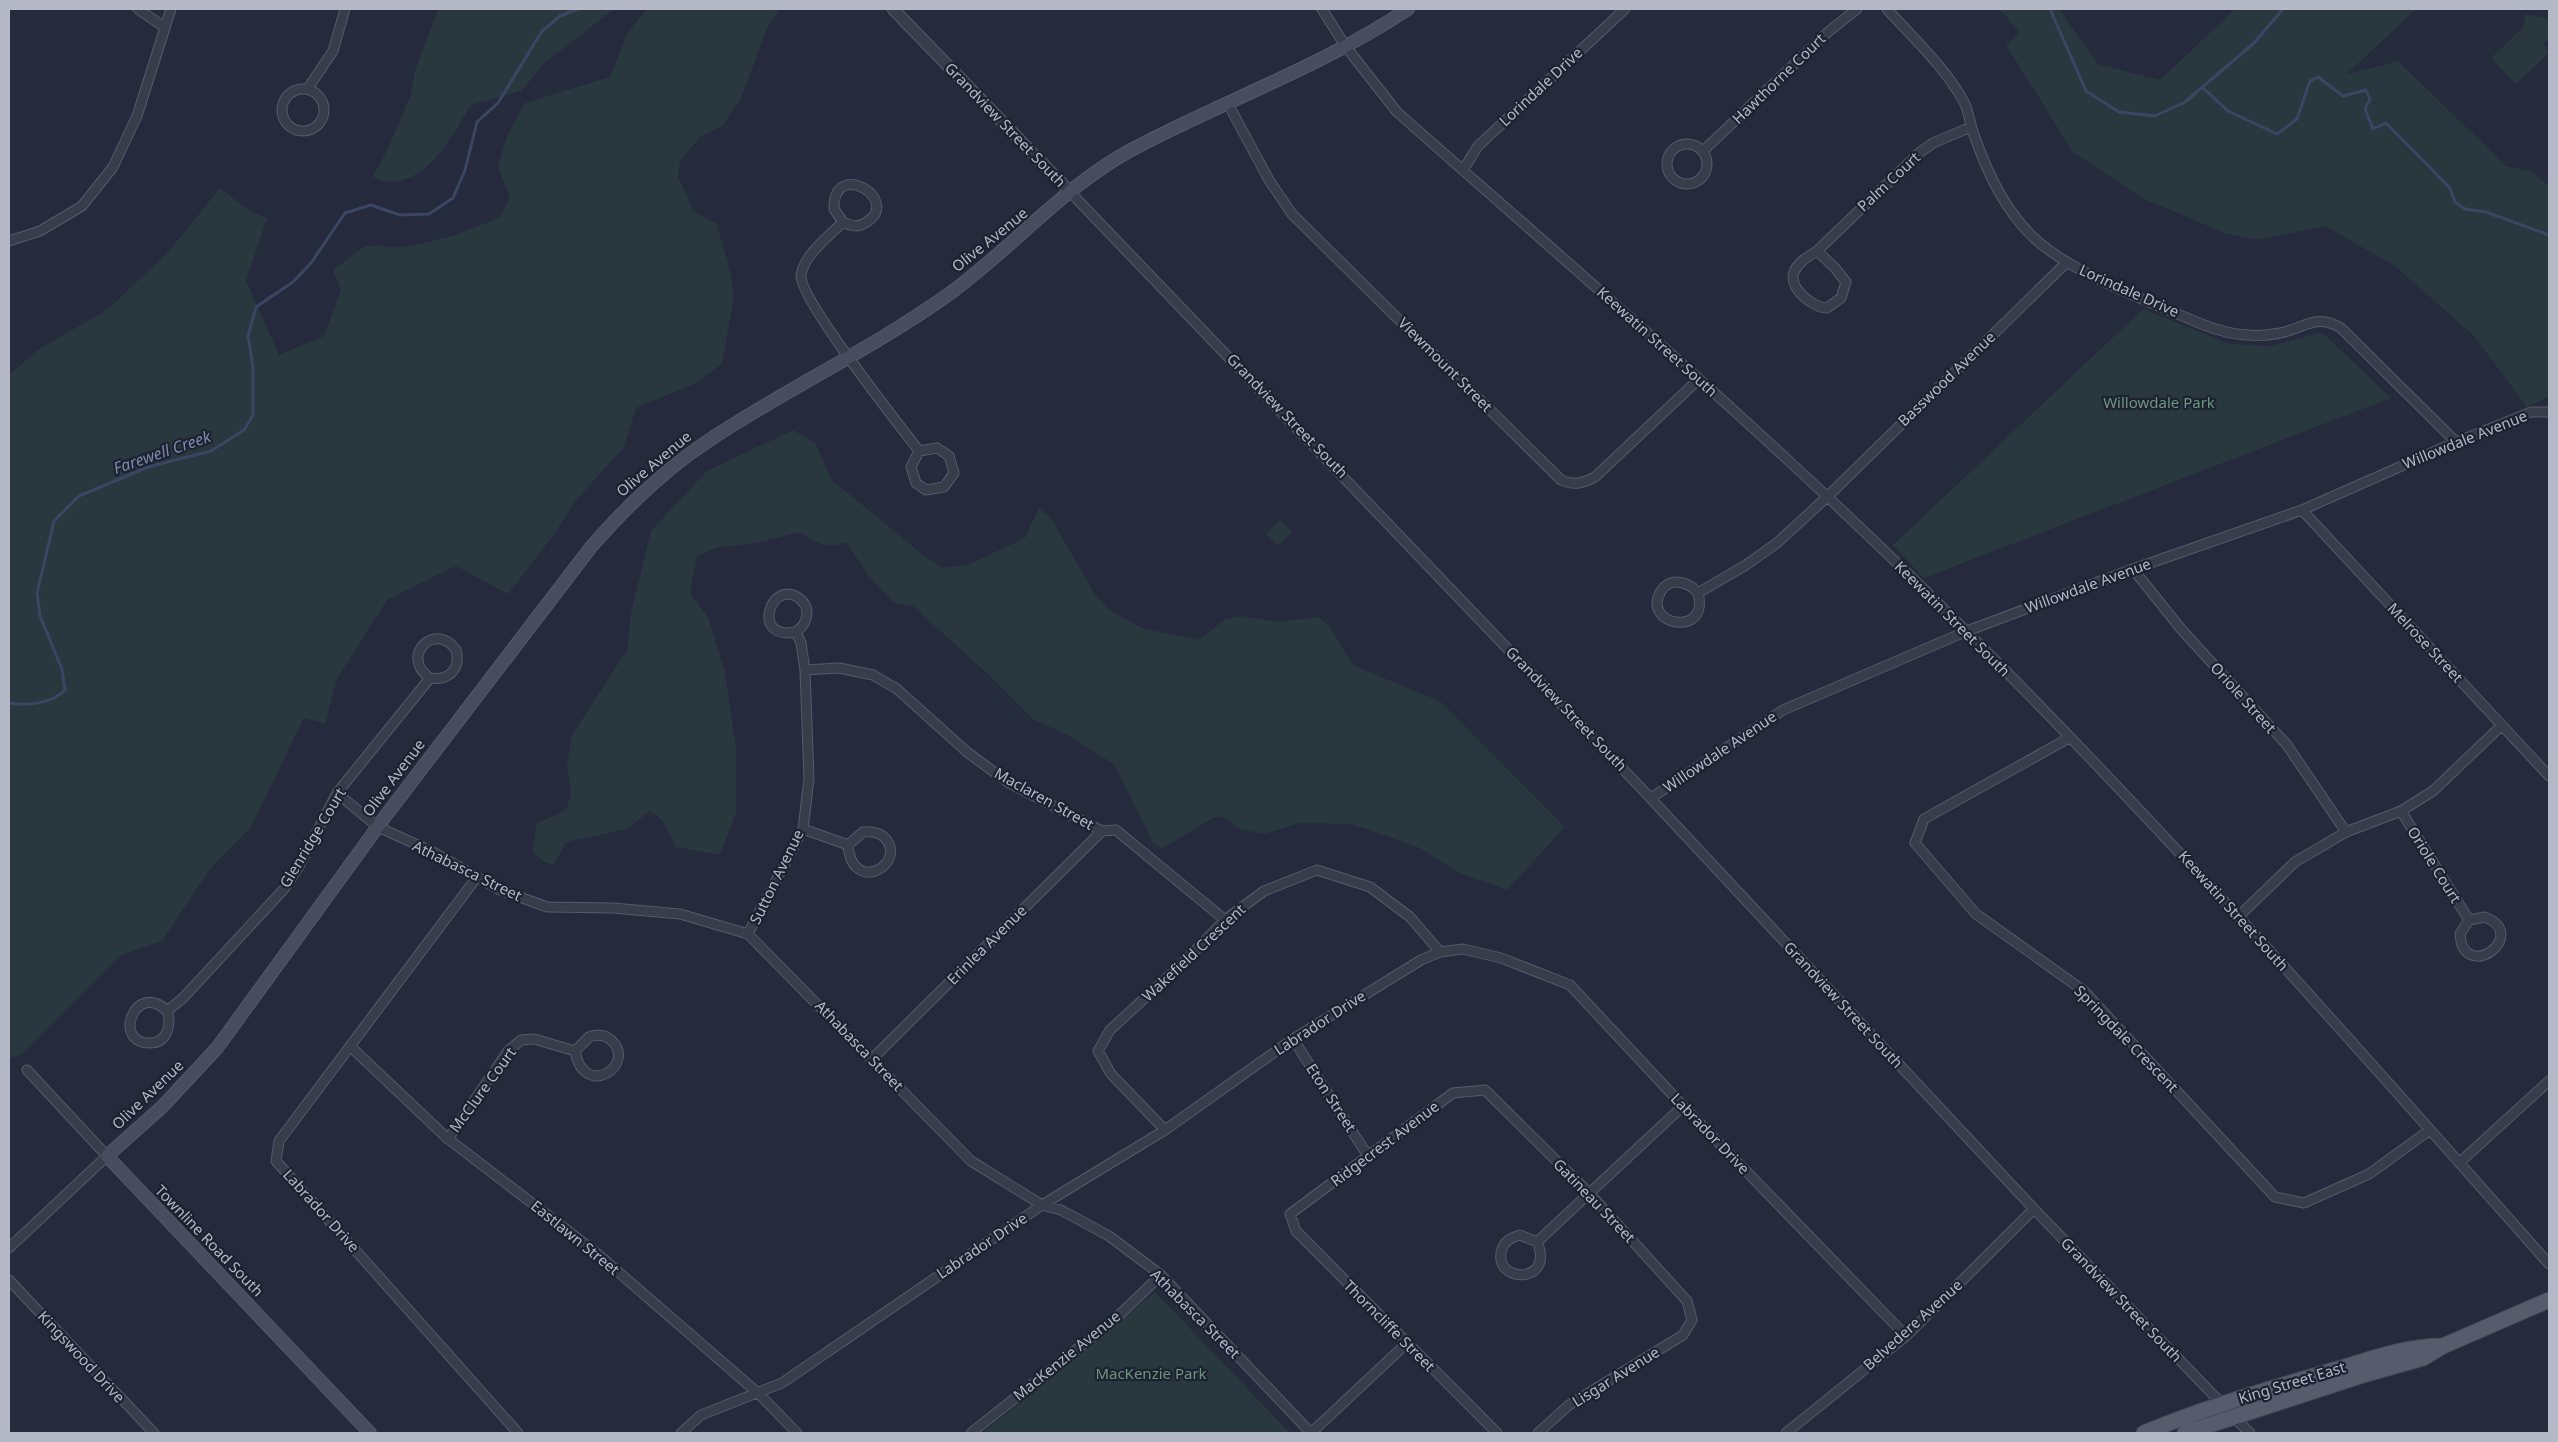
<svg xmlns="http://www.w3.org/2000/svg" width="2558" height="1442" font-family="'Noto Sans',sans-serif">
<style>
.green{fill:#28383e}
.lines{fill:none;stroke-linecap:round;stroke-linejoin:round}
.stream{stroke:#3b4564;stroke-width:3}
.minor-casing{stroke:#565b6a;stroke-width:11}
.tertiary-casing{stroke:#565b6a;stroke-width:13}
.secondary-casing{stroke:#565b6a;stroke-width:14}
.primary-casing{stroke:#414655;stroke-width:17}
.minor{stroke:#383d4c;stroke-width:9}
.tertiary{stroke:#383d4c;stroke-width:11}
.secondary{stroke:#474c5f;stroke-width:12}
.primary{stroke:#565c6c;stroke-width:15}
.labels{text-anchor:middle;stroke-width:4.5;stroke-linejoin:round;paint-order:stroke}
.street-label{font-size:15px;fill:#b4b8c7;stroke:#1d2231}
.park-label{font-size:15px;fill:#6c977d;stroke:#1d2231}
.water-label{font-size:16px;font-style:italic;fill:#7d8aad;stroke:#1d2231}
</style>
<rect width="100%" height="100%" fill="#252b3c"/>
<path class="green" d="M 438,9 L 614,9 L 546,62 L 521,91 L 471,105 C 452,135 431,180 391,182 C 386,183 378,179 373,177 L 390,144 L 411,94 L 415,71 Z
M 647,9 L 776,9 L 778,13 L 770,21 L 741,98 L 722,126 L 700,137 L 680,161 L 678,176 L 693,211 L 717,224 L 730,271 L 734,297 L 722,364 L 692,385 L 636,408 L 624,447 L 577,499 L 552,537 L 508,594 L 456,566 L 387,600 L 337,679 L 325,724 L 304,718 L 251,827 L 210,869 L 162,941 L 119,956 L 20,1055 L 9,1058 L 9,375 L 38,350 L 108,309 L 169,251 L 220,188 L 247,209 L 267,218 L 246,281 L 279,355 L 324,336 L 341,290 L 333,270 L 365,246 L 405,247 L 453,236 L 499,218 L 510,198 L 498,167 L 507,136 L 525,103 L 610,77 L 627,33 Z
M 1999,9 L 2059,9 L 2098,64 L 2160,80 L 2235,9 L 2416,9 L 2347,74 L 2398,61 L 2506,166 L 2532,172 L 2549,186 L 2549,396 L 2527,407 L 2474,336 L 2395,266 L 2325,226 L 2257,240 L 2225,233 L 2144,199 L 2073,152 L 2006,45 L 2020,32 Z
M 2526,14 L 2546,18 L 2549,22 L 2549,38 L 2543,44 L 2549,53 L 2516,84 L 2491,58 L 2523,27 Z
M 2143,309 L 2229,344 L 2270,346 L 2318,333 L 2325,335 L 2391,398 L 1924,578 L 1893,545 Z
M 793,430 L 815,443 L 832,480 L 928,559 L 943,568 L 970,564 L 1025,538 L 1039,508 L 1051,518 L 1094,593 L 1109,610 L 1144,629 L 1199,640 L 1224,620 L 1242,616 L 1277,622 L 1318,617 L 1329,626 L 1354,666 L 1440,701 L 1565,827 L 1507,890 L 1458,872 L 1418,847 L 1351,824 L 1300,823 L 1264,834 L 1239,829 L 1223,817 L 1215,817 L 1162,849 L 1153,843 L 1114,764 L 1067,735 L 1033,719 L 989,675 L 913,606 L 894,603 L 869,576 L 846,542 C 826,550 817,543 799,532 L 760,542 L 717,548 L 697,556 L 690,593 L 708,617 L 725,672 L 736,748 L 736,813 L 720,855 L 676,847 L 662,820 L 650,811 L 627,829 L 566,842 L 554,865 L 544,862 L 533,853 L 536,824 L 566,810 L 571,793 L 567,764 L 572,735 L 627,650 L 631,613 L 651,531 L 707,471 Z
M 1280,520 L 1292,532 L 1278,546 L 1266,534 Z
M 1155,1292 L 1288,1431 L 1286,1433 L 983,1433 Z"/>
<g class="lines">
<path class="stream" d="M 2050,9 L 2086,91 L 2119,112 L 2155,116 L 2185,102 L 2254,43 L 2283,9
M 2202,87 L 2228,111 L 2277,134 L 2297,119 L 2310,81 L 2318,77 L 2343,96 L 2366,90 L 2370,99 L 2365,109 L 2373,129 L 2386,123 L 2450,188 L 2455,202 L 2465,209 L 2486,212 L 2549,235
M 2549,260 L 2549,261
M 9,703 C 27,706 52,704 65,690 L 62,669 L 40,616 L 37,593 L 54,521 L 79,496 L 148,467 L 211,451 L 244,430 L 253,415 L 253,367 L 248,336 L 256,307 L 293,282 L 311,263 L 345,213 L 371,205 L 400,215 L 429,214 L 453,198 L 465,170 L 477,122 L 498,103 L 542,31 L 560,16 L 578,9"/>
<defs>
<path id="minor" d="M 138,9 L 164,27
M 1322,9 L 1346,47 L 1397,112 C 1589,282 1785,449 1966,631 C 2169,834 2359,1049 2549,1264
M 1887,9 C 1913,38 1945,67 1964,102 C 1969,112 1970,124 1974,135 C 1988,174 2004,209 2034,238 C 2073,274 2150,302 2199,323 C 2225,334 2252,339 2280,333 C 2305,328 2316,313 2341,328 L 2456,442
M 308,88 L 333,51 L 345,9
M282 110a21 21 0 1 1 42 0a21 21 0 1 1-42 0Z
M 1228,104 L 1269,180 L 1292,214 L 1561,480 C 1575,486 1583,483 1595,477 L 1699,379
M1667 164a20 20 0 1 1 40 0a20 20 0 1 1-40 0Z
M 1703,151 L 1828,32 L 1857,9
M 1463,170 L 1478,146 L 1625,9
M 1071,193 L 1641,788 L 2034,1209 L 2223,1405
M 843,222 L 834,209 C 833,157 904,201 865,223 C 857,228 850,226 843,222 C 829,236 804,255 801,275 C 798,297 900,426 919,451 L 937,448 L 949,456 L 954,473 L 944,487 L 926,490 L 916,483 L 911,467 L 919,451
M 9,241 L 40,231 L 82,206 L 113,167 L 137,116 L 171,9
M 1817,251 C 1809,256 1798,262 1794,272 C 1788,288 1813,308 1827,308 L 1841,298 L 1846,282 L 1835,268 L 1817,251 L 1919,153 L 1933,143 L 1971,127
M 2302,510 L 2549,776
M 2133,569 L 2181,629 L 2287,745 L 2346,832
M 1698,593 C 1688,581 1670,577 1661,591 C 1640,625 1710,639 1698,593 L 1746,565 L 1777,543 L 1828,496 L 2066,263
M 805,670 L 839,668 L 873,675 L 897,689 L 967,752 L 1009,783 L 1102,831 L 1116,830 L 1225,920
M 2069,738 L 1924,819 L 1915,843 L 1976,914 L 2084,991 L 2275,1197 L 2304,1203 L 2369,1174 L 2430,1130
M 337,793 L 378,827 L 433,852 L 498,889 L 547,907 L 613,908 L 680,914 L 748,934 L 971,1161 L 1042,1205 L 1061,1210 L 1109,1236 L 1161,1275 L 1311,1433
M 1651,798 L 1783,710 L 1967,631 L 2133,569 L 2302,510 L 2456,442 L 2531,412 L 2549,412
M 2401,811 L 2469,920 L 2485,917 C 2531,936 2463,984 2460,934 L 2469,920
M 803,829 L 848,845 L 863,832 C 872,831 879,832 885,838 C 908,864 852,896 848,845
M 477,877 L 279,1141 L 276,1161 L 518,1433
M 2239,916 L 2295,862 L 2346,832 L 2401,811 L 2433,791 L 2501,726
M 748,934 L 803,829 L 809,779 L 805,670 L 801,643 L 796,632 C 807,624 812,609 800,599 C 772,576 749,641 796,632
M 167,1011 C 136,980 111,1043 150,1043 C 167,1043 172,1025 167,1011 L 183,998 L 284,889 L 298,868 L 337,793 L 430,678 C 449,681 461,669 456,650 C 435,620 399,657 430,678
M 1293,1039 L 1368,1156
M 351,1047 L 447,1138 L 593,1250 L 759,1394 L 797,1433
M 872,1059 L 1102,831
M 1165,1130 L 1111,1074 L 1098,1051 L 1110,1030 L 1180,966 L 1225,920 L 1264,891 L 1317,870 L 1370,887 L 1410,917 L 1440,952
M 448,1139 L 508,1051 L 521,1040 L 534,1039 L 575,1051 L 589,1037 C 597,1034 604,1034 611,1040 C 638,1064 584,1101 575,1051
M 2459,1163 L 2549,1081
M 1537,1242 L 1520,1235 C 1512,1237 1505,1240 1502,1249 C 1491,1284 1556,1285 1537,1242 L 1683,1106
M 9,1248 L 107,1156 L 27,1070
M 9,1280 L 154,1433
M 2231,1415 L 2250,1433
M 681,1433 L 701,1415 L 782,1383 L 1042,1205 L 1165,1130 L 1293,1039 L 1421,960 L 1440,952 L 1463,949 L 1501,958 L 1570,985 L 1683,1106 L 1906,1336
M 971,1433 L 1115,1319 L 1161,1275
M 1311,1433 L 1406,1344
M 1497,1433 L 1296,1231 L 1290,1214 L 1453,1093 L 1485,1090 L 1589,1193 L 1687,1301 L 1692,1320 L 1683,1335 L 1569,1405 L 1538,1433
M 1786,1433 L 1906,1336 L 2034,1209"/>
<path id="tertiary" d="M 893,9 L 1071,193"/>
<path id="secondary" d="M 370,1433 L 107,1156 L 162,1107 L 217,1048 L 387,814 L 591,547 C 626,507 664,470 708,441 C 786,389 872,349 949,294 C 1011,249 1063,187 1131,150 C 1223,101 1321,67 1408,9"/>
<path id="primary" d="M 2144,1433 C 2206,1407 2270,1389 2334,1370 C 2369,1360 2404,1346 2442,1346
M 2185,1433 L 2363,1375 L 2423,1358 L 2443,1346 L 2549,1300"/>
</defs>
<use href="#minor" class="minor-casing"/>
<use href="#tertiary" class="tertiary-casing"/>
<use href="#secondary" class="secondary-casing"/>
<use href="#primary" class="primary-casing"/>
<use href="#minor" class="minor"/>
<use href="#tertiary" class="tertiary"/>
<use href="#secondary" class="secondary"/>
<use href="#primary" class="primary"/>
</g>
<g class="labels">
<g class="street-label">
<text transform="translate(1779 79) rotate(-44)" y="5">Hawthorne Court</text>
<text transform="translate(1541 87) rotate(-43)" y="5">Lorindale Drive</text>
<text transform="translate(1005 125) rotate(46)" y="5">Grandview Street South</text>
<text transform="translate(1889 182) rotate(-43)" y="5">Palm Court</text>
<text transform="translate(990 240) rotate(-39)" y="5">Olive Avenue</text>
<text transform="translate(2129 291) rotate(24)" y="5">Lorindale Drive</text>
<text transform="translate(1657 342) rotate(42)" y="5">Keewatin Street South</text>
<text transform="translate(1445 365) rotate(45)" y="5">Viewmount Street</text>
<text transform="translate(1947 379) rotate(-44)" y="5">Basswood Avenue</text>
<text transform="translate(1287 416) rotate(46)" y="5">Grandview Street South</text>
<text transform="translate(2465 440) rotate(-22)" y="5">Willowdale Avenue</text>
<text transform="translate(654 464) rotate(-40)" y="5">Olive Avenue</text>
<text transform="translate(2088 586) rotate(-20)" y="5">Willowdale Avenue</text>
<text transform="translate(1952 619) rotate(45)" y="5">Keewatin Street South</text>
<text transform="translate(2425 643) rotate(47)" y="5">Melrose Street</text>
<text transform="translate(2243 698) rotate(48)" y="5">Oriole Street</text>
<text transform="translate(1566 709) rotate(46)" y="5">Grandview Street South</text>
<text transform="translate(1720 752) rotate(-34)" y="5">Willowdale Avenue</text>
<text transform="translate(394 778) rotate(-53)" y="5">Olive Avenue</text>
<text transform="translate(1044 799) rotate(29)" y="5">Maclaren Street</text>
<text transform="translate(313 838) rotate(-59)" y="5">Glenridge Court</text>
<text transform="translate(2434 865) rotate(58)" y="5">Oriole Court</text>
<text transform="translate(467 871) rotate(26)" y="5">Athabasca Street</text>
<text transform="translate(777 877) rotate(-64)" y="5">Sutton Avenue</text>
<text transform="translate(2233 911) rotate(48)" y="5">Keewatin Street South</text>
<text transform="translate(987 945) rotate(-45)" y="5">Erinlea Avenue</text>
<text transform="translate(1194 953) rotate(-43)" y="5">Wakefield Crescent</text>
<text transform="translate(1843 1005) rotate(47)" y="5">Grandview Street South</text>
<text transform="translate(1320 1023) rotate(-33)" y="5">Labrador Drive</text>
<text transform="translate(2126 1039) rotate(46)" y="5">Springdale Crescent</text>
<text transform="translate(859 1046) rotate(46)" y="5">Athabasca Street</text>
<text transform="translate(483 1090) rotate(-54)" y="5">McClure Court</text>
<text transform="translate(148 1095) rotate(-44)" y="5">Olive Avenue</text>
<text transform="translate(1331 1098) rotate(57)" y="5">Eton Street</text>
<text transform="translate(1710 1134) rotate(46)" y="5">Labrador Drive</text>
<text transform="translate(1385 1144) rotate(-37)" y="5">Ridgecrest Avenue</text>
<text transform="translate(1594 1201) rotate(46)" y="5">Gatineau Street</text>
<text transform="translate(321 1211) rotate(48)" y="5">Labrador Drive</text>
<text transform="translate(575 1238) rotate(39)" y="5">Eastlawn Street</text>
<text transform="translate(209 1241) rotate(46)" y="5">Townline Road South</text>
<text transform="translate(982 1246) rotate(-34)" y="5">Labrador Drive</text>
<text transform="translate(2121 1300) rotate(46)" y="5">Grandview Street South</text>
<text transform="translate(1195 1314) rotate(45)" y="5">Athabasca Street</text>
<text transform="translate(1913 1325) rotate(-42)" y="5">Belvedere Avenue</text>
<text transform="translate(1389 1326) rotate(45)" y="5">Thorncliffe Street</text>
<text transform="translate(1067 1356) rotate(-39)" y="5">MacKenzie Avenue</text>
<text transform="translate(81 1357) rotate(47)" y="5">Kingswood Drive</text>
<text transform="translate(1616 1377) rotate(-32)" y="5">Lisgar Avenue</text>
<text transform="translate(2292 1383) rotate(-17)" y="5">King Street East</text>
</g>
<g class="park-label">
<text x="2159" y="408">Willowdale Park</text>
<text x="1151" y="1379">MacKenzie Park</text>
</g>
<g class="water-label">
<text transform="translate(162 452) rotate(-19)" y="6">Farewell Creek</text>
</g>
</g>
<rect width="2558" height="1442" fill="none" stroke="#b4b8c7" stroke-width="20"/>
</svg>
